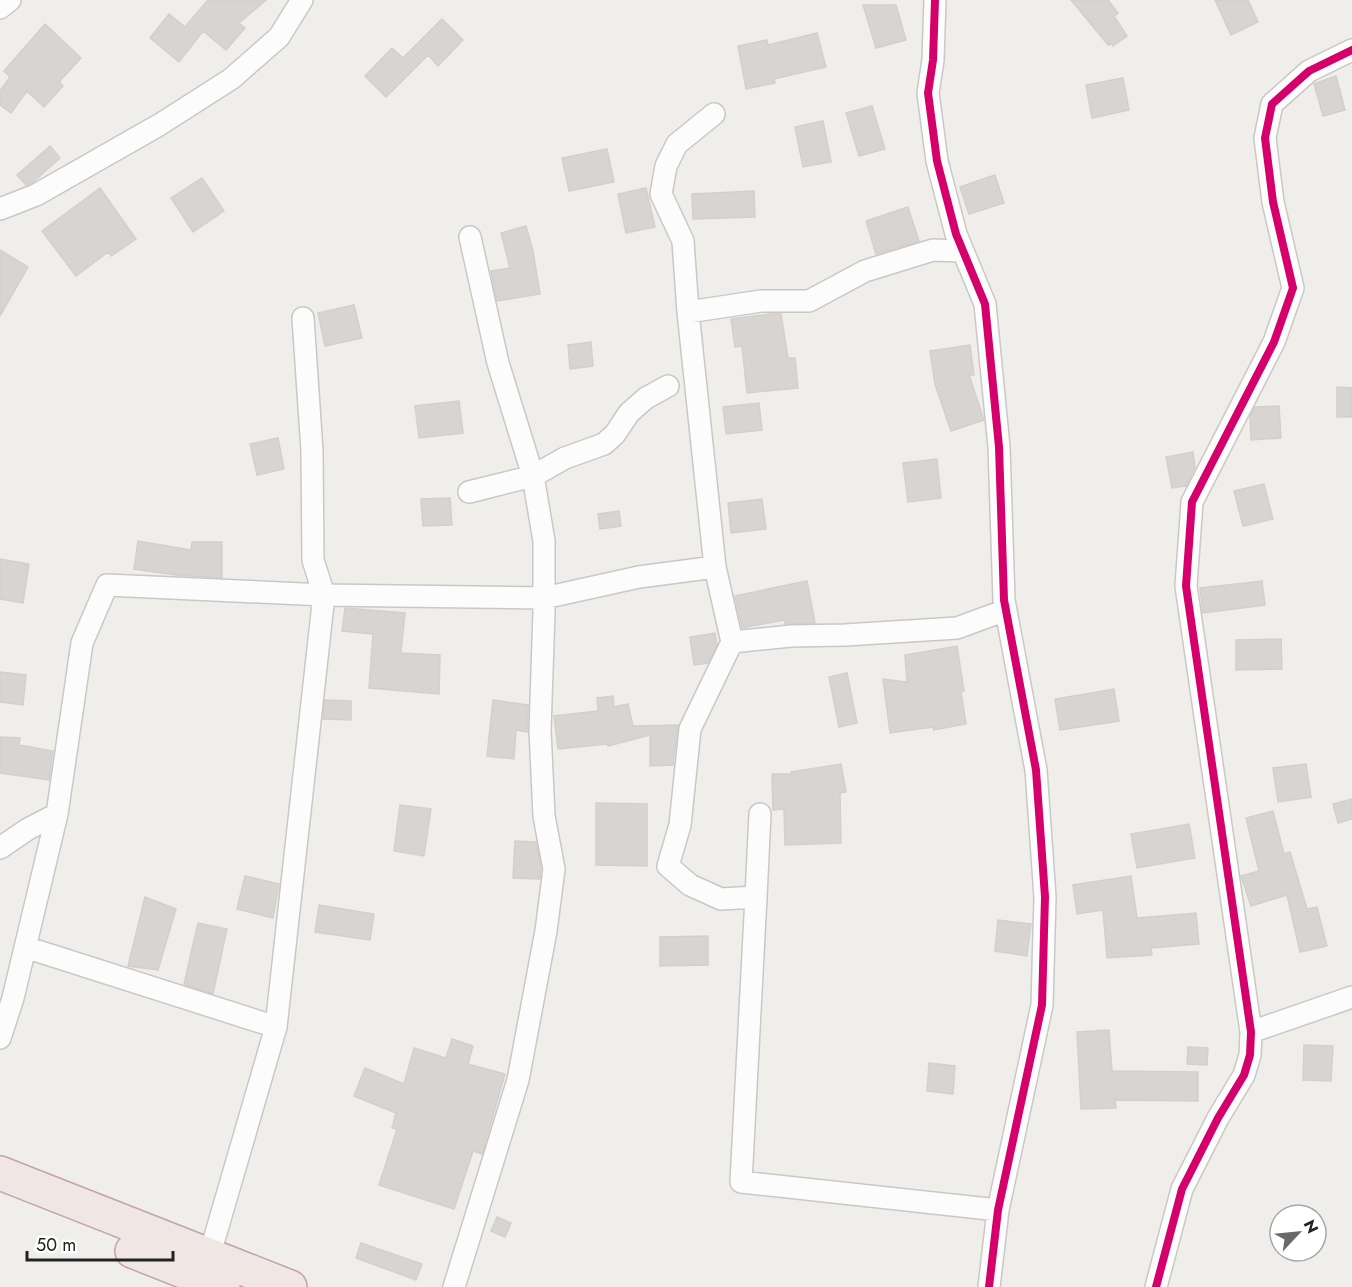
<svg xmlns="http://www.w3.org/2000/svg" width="1352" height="1287" font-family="Jost,sans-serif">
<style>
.building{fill:#d7d4d2;stroke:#d3d0cc;stroke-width:1.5}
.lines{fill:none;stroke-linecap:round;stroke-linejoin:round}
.minor-casing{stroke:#c9c8c7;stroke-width:24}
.trunk-casing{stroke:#c5a2ac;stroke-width:36}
.minor{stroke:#fdfcfc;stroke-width:21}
.trunk{stroke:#f0e6e4;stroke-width:33}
.cycleway-casing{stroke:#fff;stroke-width:11}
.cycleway{stroke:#d6006c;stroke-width:8}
</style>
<rect width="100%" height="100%" fill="#f0eeeb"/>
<path class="building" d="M 208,0 L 266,0 L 239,23 L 245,28 L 226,50 L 203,31 L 179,62 L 150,38 L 169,14 L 185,27 Z
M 1071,0 L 1108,0 L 1118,13 L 1114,16 L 1127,36 L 1113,46 L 1112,44 L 1108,45 Z
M 1215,0 L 1248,0 L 1258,22 L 1231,35 Z
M 863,5 L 896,5 L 906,40 L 876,48 Z
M 442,19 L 463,40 L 438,66 L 428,55 L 386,97 L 365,76 L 392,48 L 403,58 Z
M 45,24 L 81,58 L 59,82 L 63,86 L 44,107 L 27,91 L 11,113 L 0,105 L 0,91 L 10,77 L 4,71 Z
M 817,33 L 826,67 L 774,79 L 775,83 L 746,89 L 738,46 L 767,40 L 768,45 Z
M 1336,76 L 1345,110 L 1323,116 L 1314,84 Z
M 1123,78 L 1129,110 L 1092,118 L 1086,85 Z
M 872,106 L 885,149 L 859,156 L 846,113 Z
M 823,121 L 831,162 L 803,167 L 795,127 Z
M 50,146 L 60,158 L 33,182 L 26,185 L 17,175 Z
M 607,149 L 614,182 L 569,191 L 562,158 Z
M 995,175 L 1004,203 L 969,214 L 960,187 Z
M 202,178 L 224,211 L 193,232 L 171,198 Z
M 100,188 L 136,239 L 111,256 L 108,252 L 76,276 L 42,231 Z
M 646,188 L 655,227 L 626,233 L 618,194 Z
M 754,191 L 755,217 L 693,219 L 692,194 Z
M 908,207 L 919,241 L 876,254 L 866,221 Z
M 526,226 L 533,251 L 540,294 L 497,301 L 491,271 L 510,268 L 501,233 Z
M 0,250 L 28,267 L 0,316 Z
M 354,305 L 362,338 L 325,346 L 318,313 Z
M 770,314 L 781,314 L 788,358 L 795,358 L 798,388 L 747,393 L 742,346 L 735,347 L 731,319 Z
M 591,342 L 593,366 L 570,369 L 568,345 Z
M 970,345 L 974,375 L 969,375 L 984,420 L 951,431 L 935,384 L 930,351 Z
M 1337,387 L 1352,388 L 1352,417 L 1337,417 Z
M 459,401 L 463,433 L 419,438 L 415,406 Z
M 759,403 L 762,430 L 726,434 L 723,407 Z
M 1279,406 L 1281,438 L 1251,440 L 1250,417 L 1255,407 Z
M 278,438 L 284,469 L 257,475 L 250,444 Z
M 1193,452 L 1195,467 L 1186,486 L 1172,488 L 1166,457 Z
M 937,459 L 941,498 L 908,502 L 903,463 Z
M 1264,484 L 1273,519 L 1243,526 L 1234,491 Z
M 450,498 L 452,525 L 423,526 L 421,499 Z
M 762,499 L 766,529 L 731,533 L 728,503 Z
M 619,511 L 621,526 L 600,529 L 598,514 Z
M 138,541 L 191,550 L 192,542 L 222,542 L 222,578 L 176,575 L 134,569 Z
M 0,559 L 29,564 L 23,603 L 0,599 Z
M 807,581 L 815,623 L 785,624 L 784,620 L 742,628 L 735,596 Z
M 1262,581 L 1265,605 L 1203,613 L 1200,588 Z
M 345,608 L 405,613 L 401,653 L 440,655 L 439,694 L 369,688 L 373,634 L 342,631 Z
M 715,633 L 717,645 L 708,663 L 694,665 L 690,637 Z
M 1281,639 L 1282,669 L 1236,670 L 1236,640 Z
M 957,646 L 964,691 L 961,692 L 966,724 L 934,730 L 933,727 L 890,733 L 883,679 L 907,682 L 905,655 Z
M 0,672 L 26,675 L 23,705 L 0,702 Z
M 847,673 L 857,723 L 839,727 L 829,677 Z
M 1114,689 L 1119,721 L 1060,730 L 1055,699 Z
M 613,696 L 614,707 L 628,704 L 633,726 L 678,725 L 673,765 L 650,766 L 650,735 L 608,746 L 607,744 L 558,749 L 554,716 L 598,711 L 597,698 Z
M 325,700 L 351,701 L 351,720 L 323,719 Z
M 493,700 L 528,705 L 527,732 L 516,730 L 514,759 L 487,756 Z
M 0,737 L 20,738 L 19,745 L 53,751 L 49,780 L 0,773 Z
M 841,764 L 846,792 L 840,793 L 841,843 L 785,845 L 784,809 L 773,810 L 772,774 L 791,774 L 791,772 Z
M 1306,764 L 1311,797 L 1278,802 L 1273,768 Z
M 1352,799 L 1352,819 L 1338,823 L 1333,804 Z
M 596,803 L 647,804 L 647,866 L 596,865 Z
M 400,805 L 431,809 L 424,856 L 394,851 Z
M 1273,811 L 1284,854 L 1290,852 L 1307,909 L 1317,907 L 1327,946 L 1300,952 L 1287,895 L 1251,906 L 1241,876 L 1259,871 L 1246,818 Z
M 1189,824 L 1195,858 L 1137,868 L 1131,834 Z
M 515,841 L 536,842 L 541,868 L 540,879 L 513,878 Z
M 245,876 L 279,884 L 273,918 L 237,909 Z
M 1131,876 L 1137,918 L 1196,913 L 1199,944 L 1151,948 L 1152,955 L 1107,958 L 1103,910 L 1077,914 L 1073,885 Z
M 145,897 L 176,909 L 158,970 L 128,966 Z
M 319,905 L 374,914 L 370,940 L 315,932 Z
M 998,920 L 1031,924 L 1027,956 L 995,951 Z
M 198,923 L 227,929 L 213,994 L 184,984 Z
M 708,936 L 708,965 L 660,966 L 660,937 Z
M 1109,1030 L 1112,1071 L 1198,1072 L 1198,1101 L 1115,1100 L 1116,1108 L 1081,1109 L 1077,1032 Z
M 452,1039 L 473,1046 L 468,1064 L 505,1074 L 482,1154 L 473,1151 L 454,1209 L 379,1185 L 397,1129 L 392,1128 L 396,1113 L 354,1096 L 365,1068 L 404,1084 L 414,1048 L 446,1058 Z
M 1304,1045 L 1333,1046 L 1331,1081 L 1303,1080 Z
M 1188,1047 L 1208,1048 L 1207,1065 L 1187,1064 Z
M 929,1063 L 955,1066 L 953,1094 L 927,1091 Z
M 497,1217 L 511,1223 L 505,1237 L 491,1231 Z
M 361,1243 L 422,1264 L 416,1280 L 356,1258 Z"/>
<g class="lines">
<defs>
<path id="minor" d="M 935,0 L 933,60 L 928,93 L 937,161 L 956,234 L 985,304 L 999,447 L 1004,600 L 1036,770 L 1045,897 L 1042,1005 L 998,1210 L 989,1287
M 0,8 L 10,0
M 0,209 L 36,195 L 159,125 L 231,79 L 279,37 L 302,0
M 688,312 L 683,241 L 661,194 L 666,166 L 677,144 L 714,114
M 469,492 L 533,476 L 565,458 L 604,444 L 615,434 L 629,413 L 646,398 L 668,386
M 732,642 L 715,567 L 688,312 L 761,301 L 809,301 L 865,271 L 933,250 L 963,251
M 760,814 L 756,897 L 721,899 L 690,885 L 668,866 L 680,825 L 690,729 L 732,642 L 791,636 L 845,635 L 957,628 L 1006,610
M 0,848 L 28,829 L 57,814
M 756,897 L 741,1182 L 998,1210
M 25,947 L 276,1027 L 324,595 L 313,560 L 312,451 L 303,318
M 1251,1032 L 1352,997
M 0,1038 L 13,998 L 57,814 L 82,643 L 107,585 L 324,595 L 544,598 L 639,577 L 715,567
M 209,1257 L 276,1027
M 454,1287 L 518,1080 L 546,931 L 554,869 L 544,816 L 540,730 L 544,612 L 544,541 L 533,476 L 498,363 L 470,237
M 1156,1287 L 1182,1189 L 1218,1118 L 1244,1075 L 1250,1055 L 1251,1032 L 1186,586 L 1192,502 L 1274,342 L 1293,288 L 1273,202 L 1265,138 L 1272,104 L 1309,71 L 1352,50"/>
<path id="trunk" d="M 0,1173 L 290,1287
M 132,1251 L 223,1287"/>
</defs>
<use href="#minor" class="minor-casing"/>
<use href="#trunk" class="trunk-casing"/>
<use href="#minor" class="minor"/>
<use href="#trunk" class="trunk"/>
<defs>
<path id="cycleway" d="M 935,0 L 933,60 L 928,93 L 937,161 L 956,234 L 985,304 L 999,447 L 1004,600 L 1036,770 L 1045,897 L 1042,1005 L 998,1210 L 989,1287
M 1156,1287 L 1182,1189 L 1218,1118 L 1244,1075 L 1250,1055 L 1251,1032 L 1186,586 L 1192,502 L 1274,342 L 1293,288 L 1273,202 L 1265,138 L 1272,104 L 1309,71 L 1352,50"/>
</defs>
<use href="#cycleway" class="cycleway-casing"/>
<use href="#cycleway" class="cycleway"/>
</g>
<g transform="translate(1298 1233) rotate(64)"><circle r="28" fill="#ffffff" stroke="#a7a7a7" stroke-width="1.5"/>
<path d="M0-4.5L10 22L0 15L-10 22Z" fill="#6a6968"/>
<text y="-9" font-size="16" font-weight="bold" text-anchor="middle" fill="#222222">N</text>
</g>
<path d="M27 1251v9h146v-9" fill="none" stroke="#222222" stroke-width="3"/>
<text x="36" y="1251" font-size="18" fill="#222222" stroke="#ffffff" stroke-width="4.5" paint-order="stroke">50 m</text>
</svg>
